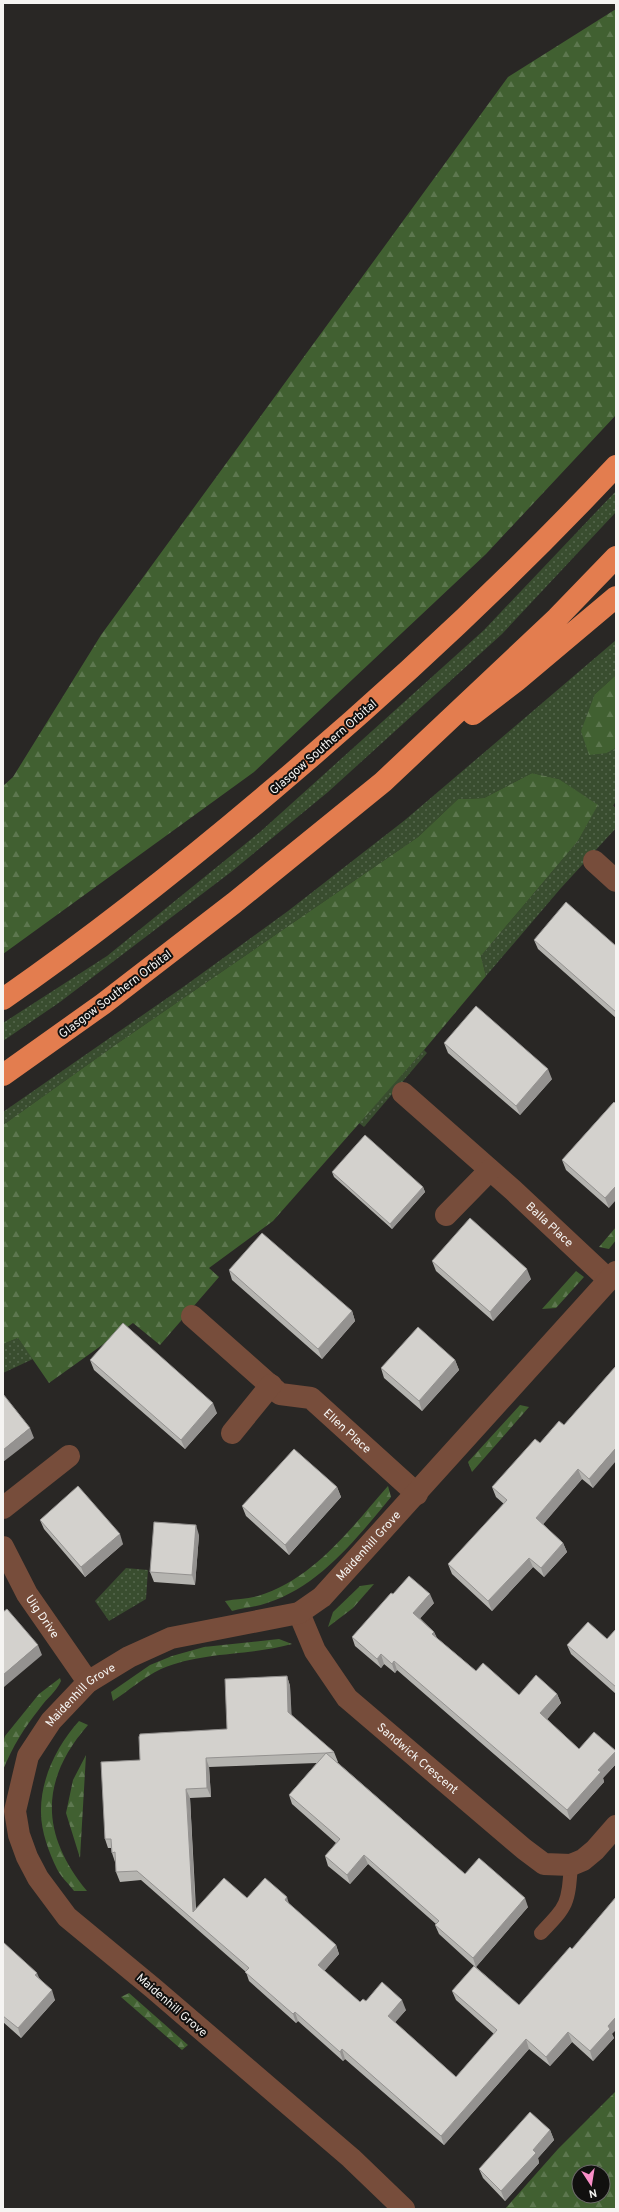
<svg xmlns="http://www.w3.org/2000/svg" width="619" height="2212" font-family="Overpass,sans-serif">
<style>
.grass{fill:url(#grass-dots)}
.forest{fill:url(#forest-firs);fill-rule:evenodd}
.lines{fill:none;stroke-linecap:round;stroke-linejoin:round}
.lane{stroke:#774d3b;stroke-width:14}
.street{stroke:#774d3b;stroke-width:22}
.highway{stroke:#e37d4f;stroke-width:22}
.wall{fill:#b5b4b0;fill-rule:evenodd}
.shaded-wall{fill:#949290}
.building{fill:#d3d1cd;stroke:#949290}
.labels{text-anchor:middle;stroke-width:4;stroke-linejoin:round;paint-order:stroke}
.street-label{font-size:12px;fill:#f5f4f2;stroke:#11100f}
</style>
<defs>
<pattern id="grass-dots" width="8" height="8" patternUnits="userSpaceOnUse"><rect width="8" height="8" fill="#394d2f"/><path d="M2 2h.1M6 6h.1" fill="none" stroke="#56674e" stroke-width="1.8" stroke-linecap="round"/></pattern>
<pattern id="forest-firs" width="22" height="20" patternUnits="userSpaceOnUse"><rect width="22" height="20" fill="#416031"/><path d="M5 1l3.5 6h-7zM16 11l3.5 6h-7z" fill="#5d774f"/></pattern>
</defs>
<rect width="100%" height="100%" fill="#292725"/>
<path class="grass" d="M 616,491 L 616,512 L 502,634 L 328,792 L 231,872 L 60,1002 L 3,1041 L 3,1023 L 107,956 L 260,832 L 484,630 Z
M 616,640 L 616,675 L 595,694 L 607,753 L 616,748 L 616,801 L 613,806 L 616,808 L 616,828 L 561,888 L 486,976 L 481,956 L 578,841 L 597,806 L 559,779 L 532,773 L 484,798 L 458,799 L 418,837 L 118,1043 L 3,1125 L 3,1112 L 186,985 L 288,911 L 405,820 Z
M 424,1050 L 427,1053 L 364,1127 L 359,1123 Z
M 18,1338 L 33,1359 L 3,1373 L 3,1344 Z
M 126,1568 L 148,1570 L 146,1599 L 109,1621 L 95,1601 Z"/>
<path class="forest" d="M 616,9 L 616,415 L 486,554 L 254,772 L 3,954 L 3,786 L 13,777 L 101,635 L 508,77 Z
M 616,675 L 616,748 L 607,753 L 589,755 L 581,731 L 595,694 Z
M 532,773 L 559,779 L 598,805 L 578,841 L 481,956 L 486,976 L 424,1050 L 273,1221 L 209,1268 L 219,1277 L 160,1345 L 133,1323 L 49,1383 L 18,1338 L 3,1344 L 3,1125 L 118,1043 L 418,837 L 458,799 L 484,798 Z
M 616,1227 L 616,1240 L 609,1249 L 599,1247 Z
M 576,1271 L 584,1277 L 556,1308 L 542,1309 Z
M 520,1405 L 529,1407 L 472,1472 L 468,1462 Z
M 388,1486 L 391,1497 C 357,1538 320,1586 267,1603 C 256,1607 243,1608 232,1611 L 225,1601 C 236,1599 248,1599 258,1596 C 314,1579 351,1528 388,1486 Z
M 374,1584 L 353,1608 L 328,1627 L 333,1612 L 360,1586 Z
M 279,1639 L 292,1644 C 250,1656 202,1651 161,1669 C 144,1677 128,1691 113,1701 L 111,1692 L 150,1665 L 172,1656 L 204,1647 Z
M 60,1678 L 61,1681 C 56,1692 47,1698 40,1708 C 24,1728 13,1746 3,1770 L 3,1742 L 5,1736 L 39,1694 Z
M 79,1721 L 88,1725 C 39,1781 41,1835 87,1891 L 74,1891 C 69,1884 61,1877 57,1869 C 49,1853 41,1831 41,1813 C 40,1780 57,1745 79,1721 Z
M 86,1755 L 80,1858 L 66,1813 L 73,1780 Z
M 129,1993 L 188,2045 L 182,2050 L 121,1997 Z
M 616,2091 L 616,2209 L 505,2209 L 558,2149 ZM 579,2172 L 603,2172 L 603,2196 L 579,2196 Z"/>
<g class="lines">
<path class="lane" d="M 541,1933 C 568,1905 568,1904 571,1865"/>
<g class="street">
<path d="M 594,861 L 616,881"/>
<path id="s1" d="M 403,1093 L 513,1190 L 609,1280"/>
<path d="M 446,1215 L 490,1170"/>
<path id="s2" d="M 192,1316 L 280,1394 L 311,1398 L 417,1494"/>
<path d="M 232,1433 L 271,1385"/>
<path d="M 3,1508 L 69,1456"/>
<path id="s3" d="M 3,1547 L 27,1594 L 88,1682"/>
<path id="s4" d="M 299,1613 L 315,1651 L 347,1698 L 524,1849 L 544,1864 L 571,1865 L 583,1860 L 595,1850 L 616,1826"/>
<path id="s5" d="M 404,2209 L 351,2158 L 153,1988 L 67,1917 L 38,1878 L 27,1857 L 19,1835 L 15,1811 L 28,1756 L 51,1721 L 88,1682 L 129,1657 L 171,1638 L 299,1613 L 322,1597 L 616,1272"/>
</g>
<path class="highway" d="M 473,714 L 516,681 L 616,597
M 3,999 C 97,934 185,864 271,791 C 392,689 508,581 616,466
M 3,1075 L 103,1004 L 234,903 L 383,782 L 557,618 L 616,557"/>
</g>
<path class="wall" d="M 534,940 L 616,946 L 616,1018 L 538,949 Z
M 444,1043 L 552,1079 L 520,1115 L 448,1053 Z
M 614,1102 L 609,1208 L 566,1170 L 562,1160 Z
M 332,1172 L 423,1187 L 425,1192 L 392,1229 L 334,1177 Z
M 432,1261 L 531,1279 L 493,1321 L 436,1271 Z
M 229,1270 L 352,1311 L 355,1321 L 322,1359 L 232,1280 Z
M 90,1360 L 217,1413 L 185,1449 L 94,1370 Z
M 455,1360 L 459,1370 L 422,1411 L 384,1378 L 381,1368 Z
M 616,1366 L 593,1488 L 582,1479 L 543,1524 L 563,1543 L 567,1552 L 544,1577 L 533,1567 L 492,1611 L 452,1574 L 448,1564 L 504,1504 L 496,1497 L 492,1487 L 540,1443 L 564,1425 Z
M 337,1487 L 341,1497 L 289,1555 L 246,1516 L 242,1506 Z
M 40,1520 L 123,1544 L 85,1577 L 44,1529 Z
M 199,1535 L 195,1585 L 154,1582 L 150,1572 Z
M 393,1594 L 434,1603 L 420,1618 L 434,1632 L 437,1638 L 476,1671 L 519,1695 L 557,1694 L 561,1703 L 547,1719 L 579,1749 L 616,1752 L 616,1764 L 603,1778 L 604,1782 L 570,1820 L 397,1670 L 395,1673 L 384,1664 L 381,1668 L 355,1646 L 352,1637 Z
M 616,1629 L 616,1694 L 571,1654 L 567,1645 L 607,1639 Z
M 287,1676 L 290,1686 L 291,1715 L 334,1752 L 338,1762 L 337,1762 L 465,1874 L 528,1907 L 476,1967 L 519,2005 L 612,2034 L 614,2038 L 593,2061 L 572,2042 L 550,2066 L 529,2049 L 444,2145 L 345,2059 L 343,2061 L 298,2021 L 296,2023 L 249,1981 L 246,1972 L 141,1880 L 120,1882 L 116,1872 L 116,1862 L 115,1862 L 112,1853 L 111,1848 L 108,1848 L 105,1839 L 140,1760 L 227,1729 ZM 317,1763 L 289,1795 L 292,1804 L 336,1843 L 325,1856 L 328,1866 L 350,1884 L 368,1864 L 436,1924 L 435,1925 L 439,1934 L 474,1966 L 452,1991 L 456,2000 L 494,2034 L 456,2077 L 395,2022 L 406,2010 L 366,2001 L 360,2002 L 324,1971 L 339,1954 L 336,1945 L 289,1904 L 247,1898 L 196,1909 L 190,1798 L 211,1797 L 209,1767 Z
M 3,1942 L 40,1979 L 55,2000 L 21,2038 L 3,2022 Z
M 550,2130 L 554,2140 L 538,2158 L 539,2163 L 505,2201 L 483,2178 L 479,2169 Z"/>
<path class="shaded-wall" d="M 548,1069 L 552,1079 L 520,1115 L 516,1106 Z
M 616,1186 L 616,1200 L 609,1208 L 605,1198 Z
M 423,1187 L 425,1192 L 392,1229 L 390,1224 Z
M 527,1269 L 531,1279 L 493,1321 L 490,1312 Z
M 352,1311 L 355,1321 L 322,1359 L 318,1349 Z
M 455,1360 L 459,1370 L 422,1411 L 419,1401 Z
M 213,1403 L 217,1413 L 185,1449 L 181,1440 Z
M 30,1428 L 34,1438 L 3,1462 L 3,1450 Z
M 616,1448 L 616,1461 L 593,1488 L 589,1479 Z
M 578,1469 L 582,1479 L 540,1528 L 536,1518 Z
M 337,1487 L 341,1497 L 289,1555 L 285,1545 Z
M 196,1525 L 199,1535 L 195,1585 L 192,1575 Z
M 120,1534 L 123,1544 L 85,1577 L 81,1567 Z
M 563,1543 L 567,1552 L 544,1577 L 541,1568 Z
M 529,1558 L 533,1567 L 492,1611 L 488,1601 Z
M 430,1594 L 434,1603 L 417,1622 L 413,1613 Z
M 434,1632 L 438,1641 L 432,1634 Z
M 38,1645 L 42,1655 L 4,1687 L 3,1684 L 3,1675 Z
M 381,1654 L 384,1664 L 381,1668 L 377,1659 Z
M 394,1661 L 397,1670 L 395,1673 L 392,1664 Z
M 287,1676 L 290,1686 L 292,1721 L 288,1712 Z
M 557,1694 L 561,1703 L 544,1723 L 540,1713 Z
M 616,1751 L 616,1764 L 603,1778 L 604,1782 L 570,1820 L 567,1810 L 598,1770 Z
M 206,1758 L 209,1767 L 211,1797 L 207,1788 Z
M 186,1789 L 190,1798 L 196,1921 L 193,1912 Z
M 364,1855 L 368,1864 L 350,1884 L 347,1875 Z
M 287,1897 L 290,1907 L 285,1900 Z
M 525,1898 L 528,1907 L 476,1967 L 473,1958 Z
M 336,1945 L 339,1954 L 321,1975 L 318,1965 Z
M 37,1973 L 41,1982 L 35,1975 Z
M 52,1990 L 55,2000 L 21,2038 L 18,2028 Z
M 402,2000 L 406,2010 L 392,2026 L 388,2016 Z
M 295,2012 L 298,2021 L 296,2023 L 293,2014 Z
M 616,2017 L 616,2030 L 612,2034 L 614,2038 L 593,2061 L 590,2051 L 608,2026 Z
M 568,2032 L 572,2042 L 550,2066 L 546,2057 Z
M 526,2039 L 529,2049 L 444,2145 L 441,2136 Z
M 342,2049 L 345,2059 L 343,2061 L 340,2052 Z
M 550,2130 L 554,2140 L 538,2158 L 539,2163 L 505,2201 L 501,2191 L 533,2150 Z"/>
<path class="building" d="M 566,902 L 616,946 L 616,1012 L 534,940 Z
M 476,1006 L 548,1069 L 516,1106 L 444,1043 Z
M 614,1102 L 616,1104 L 616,1186 L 605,1198 L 562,1160 Z
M 365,1135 L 423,1187 L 390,1224 L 332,1172 Z
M 470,1218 L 527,1269 L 490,1312 L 432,1261 Z
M 262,1233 L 352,1311 L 318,1349 L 229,1270 Z
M 123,1323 L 213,1403 L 181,1440 L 90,1360 Z
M 418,1327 L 455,1360 L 419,1401 L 381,1368 Z
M 616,1366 L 616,1448 L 589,1479 L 578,1469 L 536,1518 L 563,1543 L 541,1568 L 529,1558 L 488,1601 L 448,1564 L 507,1500 L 492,1487 L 535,1439 L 540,1443 L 559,1421 L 564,1425 Z
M 3,1394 L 30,1428 L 3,1450 Z
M 294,1449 L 337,1487 L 285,1545 L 242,1506 Z
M 78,1486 L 120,1534 L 81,1567 L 40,1520 Z
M 154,1522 L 196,1525 L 192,1575 L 150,1572 Z
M 409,1576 L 430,1594 L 413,1613 L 434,1632 L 432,1634 L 476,1671 L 483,1663 L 519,1695 L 536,1675 L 557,1694 L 540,1713 L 579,1749 L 594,1732 L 616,1751 L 598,1770 L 601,1772 L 567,1810 L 394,1661 L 392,1664 L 381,1654 L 377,1659 L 352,1637 L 391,1593 L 393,1594 Z
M 7,1609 L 38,1645 L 3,1675 L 3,1612 Z
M 588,1622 L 607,1639 L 616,1629 L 616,1687 L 567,1645 Z
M 287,1676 L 288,1712 L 334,1752 L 326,1753 L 465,1874 L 479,1858 L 525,1898 L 473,1958 L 435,1925 L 439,1921 L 364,1855 L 347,1875 L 325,1856 L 340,1839 L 289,1795 L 326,1753 L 206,1758 L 207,1788 L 186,1789 L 193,1912 L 224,1878 L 247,1898 L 265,1878 L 287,1897 L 285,1900 L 336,1945 L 318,1965 L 360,2002 L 363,1999 L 366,2001 L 382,1982 L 402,2000 L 388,2016 L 456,2077 L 497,2030 L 452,1991 L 474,1966 L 519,2005 L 570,1947 L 572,1949 L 616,1897 L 616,2017 L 608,2026 L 610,2029 L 590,2051 L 568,2032 L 546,2057 L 526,2039 L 441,2136 L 342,2049 L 340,2052 L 295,2012 L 293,2014 L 245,1972 L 249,1968 L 137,1871 L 116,1872 L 115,1852 L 112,1853 L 111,1839 L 105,1839 L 101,1762 L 140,1760 L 139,1737 L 140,1734 L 227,1729 L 225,1679 Z
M 3,1942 L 37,1973 L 35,1975 L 52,1990 L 18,2028 L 3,2016 Z
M 530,2112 L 550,2130 L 533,2150 L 536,2153 L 501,2191 L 479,2169 Z"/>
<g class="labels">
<g class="street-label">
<text transform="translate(323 747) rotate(-41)" y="4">Glasgow Southern Orbital</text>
<text transform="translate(115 994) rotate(-37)" y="4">Glasgow Southern Orbital</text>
<text dy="4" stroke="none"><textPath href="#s1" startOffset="197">Balla Place</textPath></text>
<text dy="4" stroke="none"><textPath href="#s2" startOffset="198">Ellen Place</textPath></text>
<text dy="4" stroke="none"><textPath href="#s5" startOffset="1040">Maidenhill Grove</textPath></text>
<text dy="4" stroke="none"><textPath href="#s3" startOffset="80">Uig Drive</textPath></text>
<text dy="4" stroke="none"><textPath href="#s5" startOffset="704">Maidenhill Grove</textPath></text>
<text dy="4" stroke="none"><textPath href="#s4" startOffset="191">Sandwick Crescent</textPath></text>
<text transform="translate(172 2005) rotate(41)" y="4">Maidenhill Grove</text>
</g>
</g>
<rect width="619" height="2212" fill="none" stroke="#f5f4f2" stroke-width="8"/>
<g transform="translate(591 2184) rotate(168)"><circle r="19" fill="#11100f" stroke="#6c6b6a"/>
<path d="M0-3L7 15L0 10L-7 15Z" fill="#fa8fc8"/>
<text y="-6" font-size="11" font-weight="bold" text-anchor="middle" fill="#f5f4f2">N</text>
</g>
</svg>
